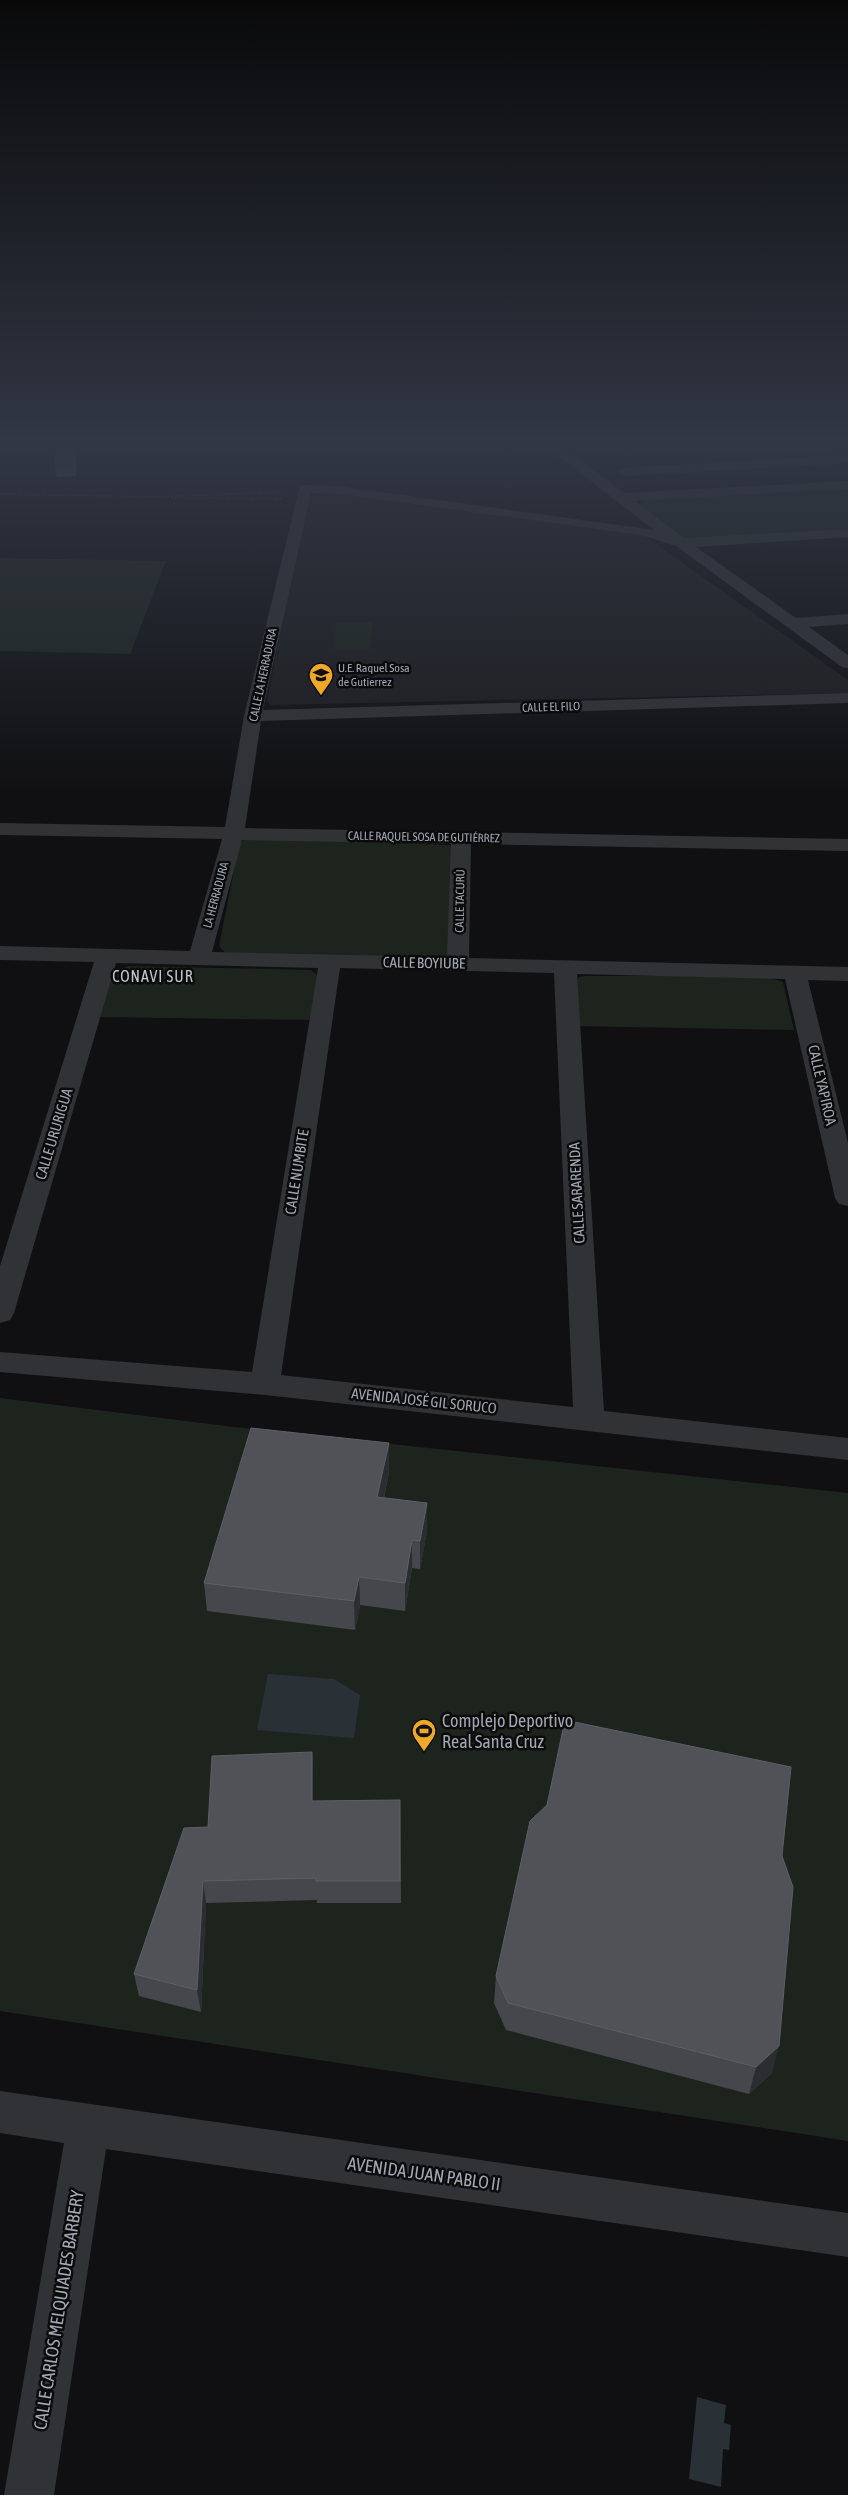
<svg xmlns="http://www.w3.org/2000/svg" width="848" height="2495" font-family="'Asap Condensed',sans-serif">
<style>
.built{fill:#1c1c1e}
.green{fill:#1d241d}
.water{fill:#293137}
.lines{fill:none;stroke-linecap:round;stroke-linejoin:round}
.path{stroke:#37393d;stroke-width:2;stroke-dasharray:1 2;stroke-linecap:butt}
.minor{fill:#313236;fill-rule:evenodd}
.wall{fill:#46474d}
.shaded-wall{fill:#2c2d31}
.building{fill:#505258;stroke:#5c5f66}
.labels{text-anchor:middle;stroke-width:5;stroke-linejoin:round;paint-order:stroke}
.far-poi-label{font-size:12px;fill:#a1a7b2;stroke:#0b0b0c;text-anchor:start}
.far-street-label{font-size:12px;fill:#a1a7b2;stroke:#0b0b0c}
.street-label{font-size:15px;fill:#a1a7b2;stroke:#0b0b0c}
.neighbourhood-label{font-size:16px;letter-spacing:1px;fill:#c2c6ce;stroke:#0b0b0c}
.near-poi-label{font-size:18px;fill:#a1a7b2;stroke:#0b0b0c;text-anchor:start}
.near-street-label{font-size:18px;fill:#a1a7b2;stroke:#0b0b0c}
</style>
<rect width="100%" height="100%" fill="#101012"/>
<path class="built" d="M 308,490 L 643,535 L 848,680 L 848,693 L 270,705 L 267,701 Z"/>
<path class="green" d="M 848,489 L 848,529 L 683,539 L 640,506 L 644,500 Z
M 0,558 L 166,561 L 130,654 L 0,651 Z
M 336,622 L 373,622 L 370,649 L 332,649 Z
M 250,838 L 449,845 L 455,848 L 451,952 L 445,958 L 225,953 L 219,946 L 239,845 L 242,841 Z
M 129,966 L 311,970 L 318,976 L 313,1020 L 94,1017 L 111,971 Z
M 586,976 L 764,976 L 783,982 L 794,1030 L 575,1026 L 573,983 L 579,977 Z
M 0,1398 L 234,1427 L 848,1493 L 848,2141 L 0,2011 Z"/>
<path class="water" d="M 268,1674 L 334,1679 L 360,1695 L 354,1738 L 257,1730 Z
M 697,2397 L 726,2405 L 724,2423 L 731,2425 L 729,2450 L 723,2449 L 721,2487 L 689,2479 Z"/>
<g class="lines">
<path class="path" d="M 0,494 L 154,497 L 284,492
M 172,498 L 283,499"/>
<path class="minor" d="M 543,444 L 559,444 L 625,493 L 848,481 L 848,489 L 635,501 L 684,538 L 848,529 L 848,537 L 696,547 L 796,618 L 848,614 L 848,624 L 809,627 L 848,655 L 848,668 L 842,667 L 676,546 L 641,535 L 338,494 L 311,493 L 263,710 L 848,693 L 848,703 L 261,721 L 245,828 L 848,839 L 848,851 L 471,844 L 469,958 L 848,967 L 848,981 L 808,980 L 848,1143 L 848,1206 L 839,1204 L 835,1198 L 785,979 L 577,974 L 604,1411 L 848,1438 L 848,1460 L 265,1395 L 0,1372 L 0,1352 L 252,1372 L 318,968 L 116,963 L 14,1313 L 10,1320 L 0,1323 L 0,1266 L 94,962 L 0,960 L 0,946 L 190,951 L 222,839 L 0,835 L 0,823 L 225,827 L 244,716 L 300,485 L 338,486 L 654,530 ZM 242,840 L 451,844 L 447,957 L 212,952 ZM 340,968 L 554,973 L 573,1407 L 281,1375 Z
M 672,444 L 747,444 L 740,448 L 626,455 L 619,451 L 626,447 Z
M 848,455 L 848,463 L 625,476 L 618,472 L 625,468 Z
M 0,2091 L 848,2213 L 848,2257 L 106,2149 L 54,2495 L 4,2495 L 64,2143 L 0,2133 Z"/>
</g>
<path class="wall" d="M 74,444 L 76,476 L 57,477 L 56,472 Z
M 389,1472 L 384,1498 L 427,1503 L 427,1531 L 420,1569 L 412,1568 L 405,1611 L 360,1605 L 355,1630 L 207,1611 L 204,1583 Z
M 312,1752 L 313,1775 L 313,1801 L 400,1800 L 401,1903 L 317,1903 L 317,1900 L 206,1903 L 201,2012 L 139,1996 L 134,1974 L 208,1827 Z
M 782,1856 L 772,2073 L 749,2094 L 506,2030 L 494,2003 L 496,1976 Z"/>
<path class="shaded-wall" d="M 389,1443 L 389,1472 L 378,1525 L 377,1497 Z
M 427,1503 L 427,1531 L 420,1569 L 420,1541 Z
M 412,1540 L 412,1568 L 405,1611 L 405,1583 Z
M 359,1577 L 360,1605 L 355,1630 L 354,1601 Z
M 312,1752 L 313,1775 L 313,1824 L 312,1801 Z
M 203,1881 L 206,1903 L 201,2012 L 197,1990 Z
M 779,2046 L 772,2073 L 749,2094 L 756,2067 Z"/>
<path class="building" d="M 56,444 L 74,444 L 76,471 L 56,472 Z
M 251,1428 L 389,1443 L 377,1497 L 427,1503 L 420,1541 L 412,1540 L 405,1583 L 359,1577 L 354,1601 L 204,1583 Z
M 565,1720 L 791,1767 L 782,1856 L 793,1887 L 779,2046 L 756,2067 L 508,2003 L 496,1976 L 530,1821 L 547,1805 Z
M 312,1752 L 312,1801 L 400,1800 L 400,1881 L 316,1881 L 316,1878 L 203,1881 L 197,1990 L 134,1974 L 184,1828 L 208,1827 L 212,1756 Z"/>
<linearGradient id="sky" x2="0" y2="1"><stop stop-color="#09090a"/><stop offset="0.56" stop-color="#313744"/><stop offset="1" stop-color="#313744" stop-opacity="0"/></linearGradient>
<rect width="848" height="793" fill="url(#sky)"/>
<defs>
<symbol id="school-pin" viewBox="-11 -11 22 30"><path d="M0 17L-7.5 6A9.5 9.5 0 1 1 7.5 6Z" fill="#efa82a" stroke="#0b0b0c"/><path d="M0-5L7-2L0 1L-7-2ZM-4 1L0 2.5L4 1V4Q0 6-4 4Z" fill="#111"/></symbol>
<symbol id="stadium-pin" viewBox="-11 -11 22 30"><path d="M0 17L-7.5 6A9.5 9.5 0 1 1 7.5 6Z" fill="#efa82a" stroke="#0b0b0c"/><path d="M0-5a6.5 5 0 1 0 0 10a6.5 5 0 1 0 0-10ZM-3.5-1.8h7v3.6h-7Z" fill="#111"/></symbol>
</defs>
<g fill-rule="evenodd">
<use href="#school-pin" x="307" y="661" width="28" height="38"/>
<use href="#stadium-pin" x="410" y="1717" width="28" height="38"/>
</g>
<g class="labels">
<g class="far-poi-label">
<text x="338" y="672">U.E. Raquel Sosa<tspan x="338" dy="14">de Gutierrez</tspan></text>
</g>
<g class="far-street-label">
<text transform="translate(263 675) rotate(-78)" y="4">CALLE LA HERRADURA</text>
<text transform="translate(551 707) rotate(-2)" y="4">CALLE EL FILO</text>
<text transform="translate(424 837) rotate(1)" y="4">CALLE RAQUEL SOSA DE GUTIÉRREZ</text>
<text transform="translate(216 895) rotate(-75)" y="4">LA HERRADURA</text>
<text transform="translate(460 901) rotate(-89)" y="4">CALLE TACURÚ</text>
</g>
<g class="street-label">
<text transform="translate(424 963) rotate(1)" y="5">CALLE BOYIUBE</text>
<text transform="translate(822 1085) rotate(77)" y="5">CALLE YAPIROA</text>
<text transform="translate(54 1134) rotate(-73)" y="5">CALLE URURIGUA</text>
<text transform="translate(297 1172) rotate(-81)" y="5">CALLE NUMBITE</text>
<text transform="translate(577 1193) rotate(-93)" y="5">CALLE SARARENDA</text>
<text transform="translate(424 1401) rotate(6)" y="5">AVENIDA JOSÉ GIL SORUCO</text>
</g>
<g class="neighbourhood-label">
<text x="153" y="982">CONAVI SUR</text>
</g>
<g class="near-poi-label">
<text x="442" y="1727">Complejo Deportivo<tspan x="442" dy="21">Real Santa Cruz</tspan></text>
</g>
<g class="near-street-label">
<text transform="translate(424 2174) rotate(8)" y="6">AVENIDA JUAN PABLO II</text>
<text transform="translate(59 2310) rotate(-81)" y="6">CALLE CARLOS MELQUIADES BARBERY</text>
</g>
</g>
</svg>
